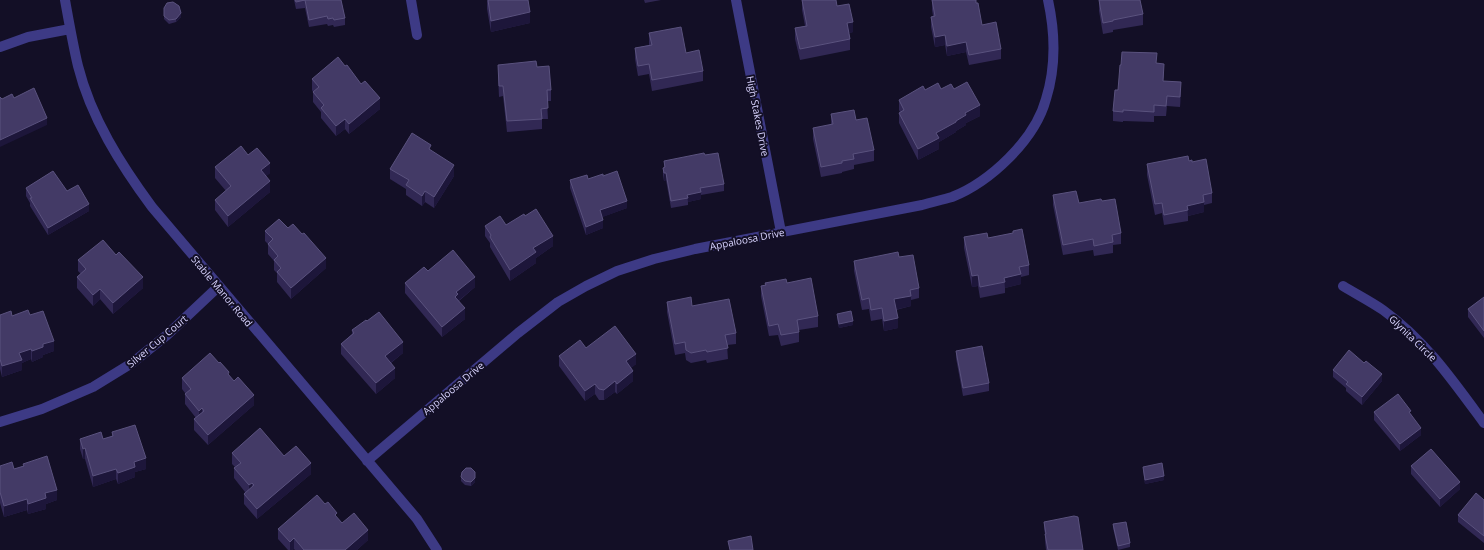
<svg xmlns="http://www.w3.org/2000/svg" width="1484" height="550" font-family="'Open Sans',sans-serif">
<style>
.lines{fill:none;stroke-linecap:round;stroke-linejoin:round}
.minor{stroke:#3d3a85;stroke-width:10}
.wall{fill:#312854}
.shaded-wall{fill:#1d163a}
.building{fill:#433a66;stroke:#5a527e}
.labels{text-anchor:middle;stroke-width:4;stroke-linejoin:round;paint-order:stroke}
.street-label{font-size:10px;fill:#d9d4ff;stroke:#130f26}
</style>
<rect width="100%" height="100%" fill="#130f26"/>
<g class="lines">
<path class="minor" d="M 65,0 C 69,22 73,45 78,66 C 91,118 121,165 152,207 L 417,519 L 437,550
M 411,0 L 417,35
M 736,0 L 781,232
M 0,47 L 28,37 L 70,29
M 1343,286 C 1356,294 1370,301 1383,310 C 1425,340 1454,382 1484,423
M 0,422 L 42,409 L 93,387 L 132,363 L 167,335 L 219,286
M 367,461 L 518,333 L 558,302 L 586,286 L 617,271 L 654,259 L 695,249 L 922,205 C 932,202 942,200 952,197 C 990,182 1035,140 1046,99 C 1056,67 1055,32 1048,0"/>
</g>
<path class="wall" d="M 294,0 L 341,0 L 345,18 L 345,25 L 334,27 L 333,25 L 328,26 L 327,24 L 309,27 L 305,8 L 296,9 Z
M 487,0 L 530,23 L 491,32 L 487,9 Z
M 644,0 L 661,0 L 645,3 Z
M 802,0 L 837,6 L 853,32 L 849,33 L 850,39 L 850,50 L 800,60 L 795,39 L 795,28 L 805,26 L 802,10 Z
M 932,0 L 982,25 L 1001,49 L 1001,59 L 969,65 L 966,52 L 947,56 L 945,45 L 935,47 L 931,27 L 931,17 L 933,16 L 932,10 Z
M 1099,0 L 1143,14 L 1143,25 L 1113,30 L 1113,32 L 1103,34 L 1099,11 Z
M 164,8 L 181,17 L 176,22 L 169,24 L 164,19 Z
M 649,33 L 686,53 L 703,71 L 703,81 L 652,91 L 649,74 L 638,76 L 635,59 L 635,48 L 649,45 Z
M 1157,63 L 1164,74 L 1163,81 L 1181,93 L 1180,107 L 1167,106 L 1166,116 L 1154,116 L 1154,122 L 1123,121 L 1123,122 L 1113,121 L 1113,111 L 1118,90 Z
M 498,65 L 537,67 L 551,90 L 551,101 L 547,101 L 548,119 L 542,119 L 542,129 L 507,132 L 503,96 L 499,97 L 498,75 Z
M 312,79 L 361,84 L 380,109 L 349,134 L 345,129 L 336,136 L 321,118 L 321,112 L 313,102 L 313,92 L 312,90 Z
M 941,89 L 954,89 L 980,116 L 966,123 L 966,125 L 956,131 L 956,132 L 939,142 L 939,149 L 918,160 L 899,123 L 899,113 L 900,112 L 899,110 L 899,100 L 925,90 Z
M 831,114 L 856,120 L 874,150 L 874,161 L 854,165 L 854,169 L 842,172 L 842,173 L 821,177 L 813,139 L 813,128 L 831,125 Z
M 431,151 L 454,176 L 434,208 L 425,202 L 422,206 L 406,195 L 406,189 L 390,179 L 390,169 Z
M 248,155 L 270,173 L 266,176 L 270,192 L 228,227 L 215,210 L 215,200 L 226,191 L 215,178 L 215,167 Z
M 705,155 L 724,184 L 724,191 L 701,195 L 701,199 L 688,202 L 688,205 L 671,208 L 666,180 L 664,181 L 663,175 L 663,168 L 664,168 L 664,161 Z
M 1189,161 L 1192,162 L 1212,193 L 1212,203 L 1204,205 L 1204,212 L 1188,216 L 1188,221 L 1164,225 L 1162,213 L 1155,215 L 1147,175 L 1147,164 Z
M 603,176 L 627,208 L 602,217 L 603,228 L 586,235 L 570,188 L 570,180 L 588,179 Z
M 26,188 L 67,191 L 89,211 L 48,235 L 30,206 L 30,203 L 26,196 Z
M 1053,195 L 1079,203 L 1102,201 L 1121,233 L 1121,244 L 1113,245 L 1113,253 L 1094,256 L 1093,250 L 1063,255 L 1053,205 Z
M 525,216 L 553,246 L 536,258 L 536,263 L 510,281 L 490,247 L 490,243 L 485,236 L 485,226 L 506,225 Z
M 288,228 L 326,268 L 291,299 L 277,282 L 277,273 L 274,270 L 274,261 L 268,254 L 268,244 L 265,241 L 265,231 Z
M 1013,231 L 1029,265 L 1029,275 L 1021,277 L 1021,284 L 1005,288 L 1005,293 L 980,298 L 978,286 L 972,287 L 964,248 L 964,237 L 988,238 L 1013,233 Z
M 899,257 L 919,288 L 919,298 L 911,300 L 911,306 L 896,310 L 898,328 L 884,331 L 882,319 L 871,321 L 869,309 L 862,310 L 854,271 L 854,261 Z
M 78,260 L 143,288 L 113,314 L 100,299 L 93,306 L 77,288 L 77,277 L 81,274 L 78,271 Z
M 428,271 L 475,287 L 459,301 L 465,319 L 442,337 L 405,293 L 405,283 Z
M 765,283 L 787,283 L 818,316 L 818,327 L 799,330 L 799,342 L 781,346 L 778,335 L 769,336 L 761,296 L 761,286 L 765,285 Z
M 1484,297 L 1484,338 L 1468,317 L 1468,309 Z
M 667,302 L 692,306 L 736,333 L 736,344 L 727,345 L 728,359 L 707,363 L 706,360 L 691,363 L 686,360 L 685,353 L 675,355 L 667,312 Z
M 837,314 L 853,325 L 839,328 L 837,318 Z
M 0,315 L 12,316 L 54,351 L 43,355 L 43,357 L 32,362 L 31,359 L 22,363 L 22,370 L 2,377 L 0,369 Z
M 367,321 L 403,353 L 391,363 L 395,378 L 376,394 L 341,354 L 341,344 L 352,334 L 352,330 Z
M 586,348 L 636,364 L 631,368 L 633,381 L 617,394 L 615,392 L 604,400 L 599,400 L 595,394 L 585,401 L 559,366 L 559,356 Z
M 956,351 L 989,383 L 989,391 L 963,396 L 956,358 Z
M 1333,370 L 1382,381 L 1362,405 L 1346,391 L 1346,388 L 1333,377 Z
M 229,376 L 254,405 L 208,445 L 194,430 L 194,419 L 196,418 L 185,404 L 185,393 L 182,389 L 182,378 Z
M 1374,412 L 1411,414 L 1421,435 L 1400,451 L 1374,420 Z
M 112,432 L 146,469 L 135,472 L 135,477 L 118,484 L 116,479 L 93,487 L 85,459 L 83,459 L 80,449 L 80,439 L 103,439 L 112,436 Z
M 232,453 L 284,456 L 311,474 L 257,519 L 244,504 L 244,494 L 245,492 L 234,478 L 234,468 L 235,467 L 232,464 Z
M 23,464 L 57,500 L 46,504 L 46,509 L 28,514 L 27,510 L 4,517 L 0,503 L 0,466 L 14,469 L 23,466 Z
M 1411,466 L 1460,489 L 1440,507 L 1411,474 Z
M 1143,467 L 1164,480 L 1145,484 L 1143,471 Z
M 461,477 L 475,482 L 471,486 L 465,485 L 461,481 Z
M 1484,500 L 1484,543 L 1458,522 L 1458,515 Z
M 337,518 L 342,523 L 368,540 L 357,550 L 295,550 L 294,549 L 292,550 L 288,550 L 278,539 L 278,529 Z
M 1044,522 L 1083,550 L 1046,550 L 1045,541 L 1045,534 L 1044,529 Z
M 1113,524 L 1130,543 L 1130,547 L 1118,550 L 1113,528 Z"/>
<path class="shaded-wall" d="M 530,12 L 530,23 L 491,32 L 491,21 Z
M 181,13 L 181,17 L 176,22 L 176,19 Z
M 853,22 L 853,32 L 847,34 L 847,23 Z
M 945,35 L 945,45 L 935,47 L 935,37 Z
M 966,42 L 966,52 L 947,56 L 947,46 Z
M 1181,82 L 1181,93 L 1180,107 L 1180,97 Z
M 380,98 L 380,109 L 349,134 L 349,124 Z
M 980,105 L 980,116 L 966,123 L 966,125 L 956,131 L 956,132 L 939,142 L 939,149 L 918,160 L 918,149 L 936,133 L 956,121 L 965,113 Z
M 47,118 L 47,125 L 0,147 L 0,140 Z
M 345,119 L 345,129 L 336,136 L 336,126 Z
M 270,163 L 270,173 L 261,181 L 261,170 Z
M 454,165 L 454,176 L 434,208 L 434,197 Z
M 664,173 L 666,173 L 666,180 L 664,181 Z
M 270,181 L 270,192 L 228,227 L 228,216 Z
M 425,191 L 425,202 L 422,206 L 422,196 Z
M 701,192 L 701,199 L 688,202 L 687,195 Z
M 627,201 L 627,208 L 600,218 L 600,210 Z
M 1204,202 L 1204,212 L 1188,216 L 1187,206 Z
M 89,204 L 89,211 L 48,235 L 48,228 Z
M 603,220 L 603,228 L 586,235 L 586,227 Z
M 553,236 L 553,246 L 536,258 L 536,263 L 510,281 L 510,270 L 533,248 Z
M 326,258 L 326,268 L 291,299 L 291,288 Z
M 1021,274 L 1021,284 L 1005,288 L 1004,278 Z
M 978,275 L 978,286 L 972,287 L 972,276 Z
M 143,277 L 143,288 L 113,314 L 113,303 Z
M 475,277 L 475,287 L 458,301 L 455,297 L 456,292 Z
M 100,289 L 100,299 L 93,306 L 93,295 Z
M 911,296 L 911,306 L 894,310 L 894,299 Z
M 465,308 L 465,319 L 442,337 L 442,327 Z
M 898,318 L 898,328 L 884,331 L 884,321 Z
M 853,321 L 853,325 L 839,328 L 839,324 Z
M 54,341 L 54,351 L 43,355 L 43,357 L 32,362 L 32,351 L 43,344 Z
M 403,342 L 403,353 L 385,367 L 385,356 Z
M 31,349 L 31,359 L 22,363 L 22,370 L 2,377 L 2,366 L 19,353 Z
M 636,354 L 636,364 L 626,372 L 626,361 Z
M 395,368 L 395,378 L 376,394 L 376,383 Z
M 633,371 L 633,381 L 617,394 L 617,384 Z
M 1382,374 L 1382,381 L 1362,405 L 1362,397 Z
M 615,381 L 615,392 L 604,400 L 604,390 Z
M 595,384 L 595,394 L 585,401 L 585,391 Z
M 254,395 L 254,405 L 208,445 L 208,435 Z
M 202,408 L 202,419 L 199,421 L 199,411 Z
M 1421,428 L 1421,435 L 1400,451 L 1400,444 Z
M 85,448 L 85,459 L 83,459 L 83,449 Z
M 146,458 L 146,469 L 135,472 L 135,477 L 118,484 L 118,473 L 134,462 Z
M 311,463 L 311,474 L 257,519 L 257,509 Z
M 116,469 L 116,479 L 93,487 L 93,476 Z
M 475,472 L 475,482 L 471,486 L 471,482 Z
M 1164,476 L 1164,480 L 1145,484 L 1145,480 Z
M 1460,482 L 1460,489 L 1440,507 L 1440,499 Z
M 252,483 L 252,493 L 249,496 L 249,485 Z
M 57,490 L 57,500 L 46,504 L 46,509 L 28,514 L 28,504 L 45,493 Z
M 27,499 L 27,510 L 4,517 L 4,506 Z
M 368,530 L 368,540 L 357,550 L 345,550 Z
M 294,538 L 294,549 L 292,550 L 290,550 L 290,542 Z"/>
<path class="building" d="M 295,0 L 341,0 L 345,18 L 334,20 L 333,18 L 328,19 L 327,16 L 309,20 L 305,0 L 296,2 Z
M 488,0 L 528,0 L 530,12 L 491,21 Z
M 802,0 L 836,0 L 837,6 L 849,4 L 853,22 L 847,23 L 850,39 L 800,49 L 795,28 L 807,26 Z
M 932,0 L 976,0 L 976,3 L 978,3 L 982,25 L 996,22 L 1001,49 L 969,55 L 966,42 L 947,46 L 945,35 L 935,37 L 931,17 L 935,16 Z
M 1099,0 L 1140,0 L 1143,14 L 1113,20 L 1113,21 L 1103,23 Z
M 173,2 L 179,6 L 181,13 L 176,19 L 169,20 L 164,16 L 164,8 L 167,3 Z
M 681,27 L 686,53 L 699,50 L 703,71 L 652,80 L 649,64 L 638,66 L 635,48 L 652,45 L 649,33 Z
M 1122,52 L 1157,53 L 1156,63 L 1164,64 L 1163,81 L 1181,82 L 1180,97 L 1167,96 L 1166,106 L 1154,105 L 1154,112 L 1123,110 L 1123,112 L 1113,111 L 1115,90 L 1118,90 L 1120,65 L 1121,65 Z
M 338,57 L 345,66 L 347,65 L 361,84 L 365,81 L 380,98 L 349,124 L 345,119 L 336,126 L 321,108 L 324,105 L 313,92 L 319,87 L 312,79 Z
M 536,61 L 537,67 L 549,66 L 551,90 L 547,90 L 548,108 L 541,109 L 542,119 L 507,121 L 503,86 L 499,86 L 498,65 Z
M 967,82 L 980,105 L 965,113 L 966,115 L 956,121 L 956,122 L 936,133 L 939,138 L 918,149 L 899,113 L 904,110 L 899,100 L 923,86 L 925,90 L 938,83 L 941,89 L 951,84 L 954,89 Z
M 34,88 L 47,118 L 0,140 L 0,97 L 2,99 L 12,94 L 14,98 Z
M 854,110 L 856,120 L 867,118 L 874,150 L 853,154 L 854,159 L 842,161 L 842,163 L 821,167 L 813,128 L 833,124 L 831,114 Z
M 412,133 L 431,145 L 429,149 L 454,165 L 434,197 L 425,191 L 422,196 L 406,185 L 409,180 L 390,169 Z
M 241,146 L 248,155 L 257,148 L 270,163 L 261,170 L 270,181 L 228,216 L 215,200 L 231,186 L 215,167 Z
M 704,153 L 705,155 L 718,153 L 724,184 L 700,188 L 701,192 L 687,195 L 688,198 L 671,201 L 666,173 L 664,173 L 663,168 L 665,167 L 664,161 Z
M 1188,156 L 1189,161 L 1192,160 L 1192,162 L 1206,159 L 1212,193 L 1203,195 L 1204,202 L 1187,206 L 1188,210 L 1164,215 L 1162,203 L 1155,204 L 1147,164 Z
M 53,171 L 67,191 L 78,185 L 89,204 L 48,228 L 30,198 L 32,198 L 26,188 Z
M 617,171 L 627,201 L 600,210 L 603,220 L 586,227 L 570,180 L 587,175 L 588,179 L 603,174 L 603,176 Z
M 1076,191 L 1079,203 L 1101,199 L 1102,201 L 1115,199 L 1121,233 L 1112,235 L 1113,242 L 1094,246 L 1093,239 L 1063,245 L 1053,195 Z
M 536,209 L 553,236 L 533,248 L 536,252 L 510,270 L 490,237 L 491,235 L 485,226 L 500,216 L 506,225 L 524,214 L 525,216 Z
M 279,219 L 288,228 L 293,224 L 302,234 L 304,233 L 326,258 L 291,288 L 277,272 L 281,268 L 274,260 L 278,256 L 268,244 L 273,239 L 265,231 Z
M 1022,229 L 1029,265 L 1019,267 L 1021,274 L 1004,278 L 1005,282 L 980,287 L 978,275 L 972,276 L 964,237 L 987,233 L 988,238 L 1013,233 L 1013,231 Z
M 103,240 L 116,255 L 119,252 L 143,277 L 113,303 L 100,289 L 93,295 L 77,277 L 86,269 L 78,260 Z
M 453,250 L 475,277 L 456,292 L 458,294 L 455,297 L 465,308 L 442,327 L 405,283 L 424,267 L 428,271 Z
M 898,252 L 899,257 L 913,255 L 919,288 L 910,290 L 911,296 L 894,299 L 898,318 L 884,321 L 882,308 L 871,310 L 869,298 L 862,300 L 854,261 Z
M 811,278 L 818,316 L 797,320 L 799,332 L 781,335 L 778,324 L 769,326 L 761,286 L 766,285 L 765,283 L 786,279 L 787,283 Z
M 691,297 L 692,306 L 729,299 L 736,333 L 725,335 L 728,348 L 707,352 L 706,350 L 691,353 L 686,350 L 685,342 L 675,344 L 667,302 Z
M 1484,297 L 1484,331 L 1468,309 Z
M 28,310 L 30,315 L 43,311 L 54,341 L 43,344 L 43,347 L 32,351 L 31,349 L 19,353 L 22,360 L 2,366 L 0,359 L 0,315 L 11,311 L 12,316 Z
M 851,311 L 853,321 L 839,324 L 837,314 Z
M 379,312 L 403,342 L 385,356 L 395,368 L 376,383 L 341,344 L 354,333 L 352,330 L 366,320 L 367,321 Z
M 615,326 L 636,354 L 626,361 L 633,371 L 617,384 L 615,381 L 604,390 L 599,389 L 595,384 L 585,391 L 559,356 L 580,340 L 586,348 Z
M 982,346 L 989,383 L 963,388 L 956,351 Z
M 1349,350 L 1364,363 L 1366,361 L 1382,374 L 1362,397 L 1346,384 L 1348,382 L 1333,370 Z
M 210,353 L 219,363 L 220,362 L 229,372 L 228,374 L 234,381 L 238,377 L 254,395 L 208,435 L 194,419 L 204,411 L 202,408 L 199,411 L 185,394 L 191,389 L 182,378 Z
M 1398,394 L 1411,411 L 1409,412 L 1421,428 L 1400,444 L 1374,412 Z
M 135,425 L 146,458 L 134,462 L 135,467 L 118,473 L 116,469 L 93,476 L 85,448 L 83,449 L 80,439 L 101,432 L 103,439 L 113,436 L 112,432 Z
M 260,428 L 284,456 L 296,446 L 311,463 L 257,509 L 244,494 L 254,485 L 252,483 L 249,485 L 234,468 L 241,463 L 232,453 Z
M 1431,449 L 1460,482 L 1440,499 L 1411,466 Z
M 47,456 L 57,490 L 45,493 L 46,498 L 28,504 L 27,499 L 4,506 L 0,492 L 0,466 L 12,462 L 14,469 L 24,466 L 23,464 Z
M 1162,463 L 1164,476 L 1145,480 L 1143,467 Z
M 466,468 L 471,468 L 475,472 L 475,478 L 471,482 L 465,481 L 461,477 L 462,472 Z
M 1476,493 L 1484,500 L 1484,536 L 1458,515 Z
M 317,495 L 325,504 L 328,502 L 337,513 L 335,515 L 342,523 L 354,513 L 368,530 L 345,550 L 304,550 L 294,538 L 290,542 L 278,529 Z
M 1074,516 L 1078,517 L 1083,550 L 1048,550 L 1045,534 L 1046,534 L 1044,522 Z
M 1126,522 L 1130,543 L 1118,546 L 1113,524 Z
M 751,536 L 753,550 L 730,550 L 728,541 Z"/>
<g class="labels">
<g class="street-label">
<text transform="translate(758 116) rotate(79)" y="4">High Stakes Drive</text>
<text transform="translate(747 239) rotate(-11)" y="4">Appaloosa Drive</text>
<text transform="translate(222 291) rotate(50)" y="4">Stable Manor Road</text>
<text transform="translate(1413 338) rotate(44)" y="4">Glynita Circle</text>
<text transform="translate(157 341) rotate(-40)" y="4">Silver Cup Court</text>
<text transform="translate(453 388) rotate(-40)" y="4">Appaloosa Drive</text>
</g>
</g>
</svg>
